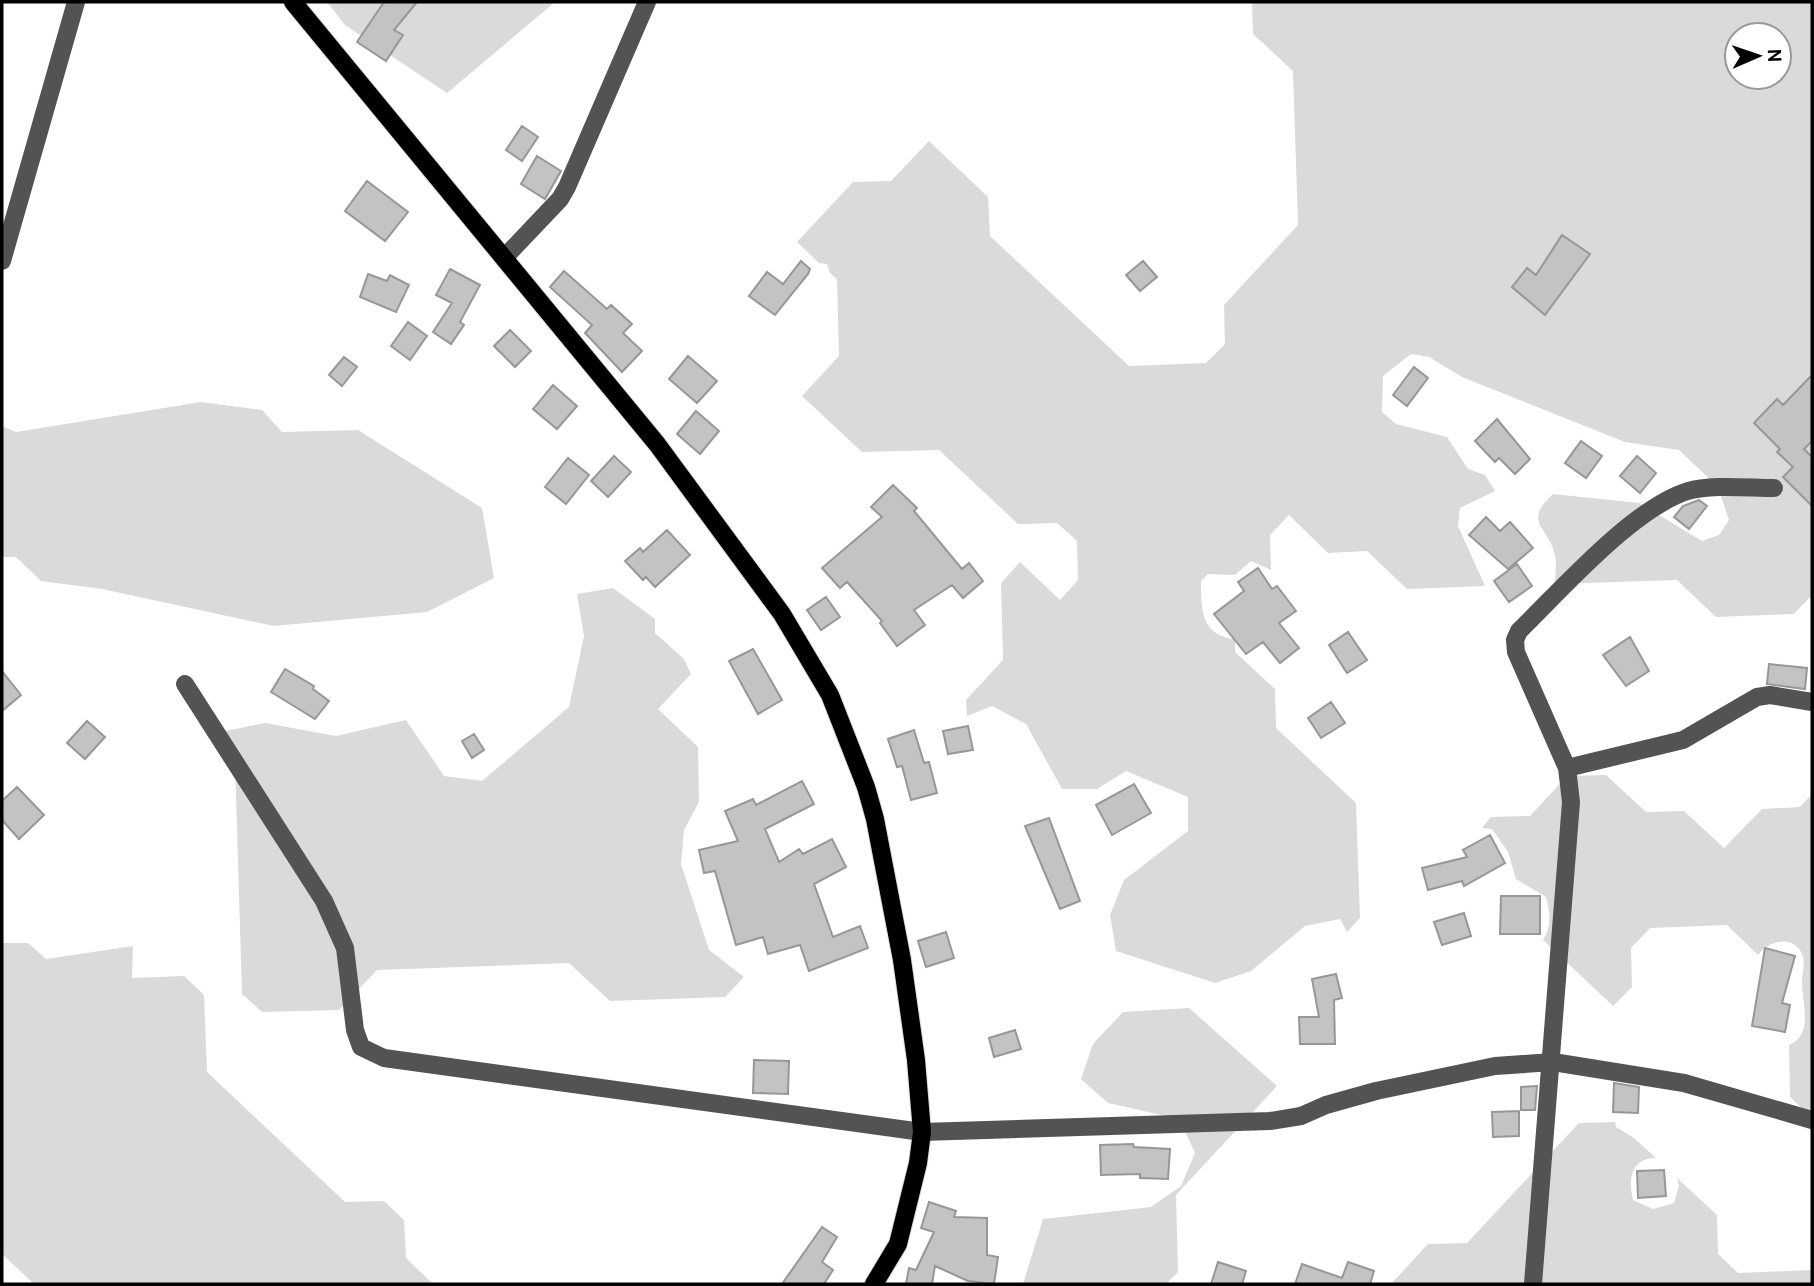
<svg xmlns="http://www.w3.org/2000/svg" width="1814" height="1286" font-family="Cabin,sans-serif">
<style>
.green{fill:#dadada;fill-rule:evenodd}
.building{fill:#c3c3c3;stroke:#979797;stroke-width:2}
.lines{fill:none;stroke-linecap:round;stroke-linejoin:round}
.major-casing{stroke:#dbdbdb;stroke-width:20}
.minor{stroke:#535353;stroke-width:18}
.major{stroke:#000;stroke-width:18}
</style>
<rect width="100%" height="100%" fill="#fff"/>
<path class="green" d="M 327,2 L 555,2 L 447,93 L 345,25 Z
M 1252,2 L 1812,2 L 1812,595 L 1794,614 L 1716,617 L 1677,580 L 1555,584 C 1555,575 1557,564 1555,556 C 1550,527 1521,524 1553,494 L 1639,503 L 1702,541 L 1719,535 L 1729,520 L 1718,487 L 1679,450 L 1625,442 L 1462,377 L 1429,357 L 1411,354 L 1383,376 L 1382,412 L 1396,424 L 1447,437 L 1468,469 L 1485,475 L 1495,491 L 1460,508 L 1458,526 L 1485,586 L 1407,589 L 1367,551 L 1328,553 L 1289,515 L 1270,535 L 1271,570 L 1251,561 L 1235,575 L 1208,574 L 1201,581 C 1201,609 1201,636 1235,639 L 1235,652 L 1275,689 L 1276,728 L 1356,803 L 1360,918 L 1347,932 L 1340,919 L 1305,926 L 1251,971 L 1215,983 L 1116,951 L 1110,915 L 1124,880 L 1188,831 L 1188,797 L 1126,771 L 1097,789 L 1062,789 L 1026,724 L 992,706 L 967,716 L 966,700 L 1003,660 L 1001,583 L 1020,562 L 1060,600 L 1078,580 L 1077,541 L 1057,523 L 1018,524 L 939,450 L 862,452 L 802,396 L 839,356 L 837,279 L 830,273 L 827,264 L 819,263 L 797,242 L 853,182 L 891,181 L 929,141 L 988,197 L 990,236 L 1129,366 L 1206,363 L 1225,344 L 1224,305 L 1298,225 L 1293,71 L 1253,34 ZM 1737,35 L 1779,35 L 1779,77 L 1737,77 Z
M 201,402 L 262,410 L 282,432 L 358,430 L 482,508 L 494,578 L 427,612 L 274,626 L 102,589 L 41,581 L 16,557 L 2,557 L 2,426 L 16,432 Z
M 613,588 L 655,619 L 655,633 L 684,659 L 691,674 L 658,709 L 698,747 L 699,802 L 684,830 L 681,864 L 709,950 L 744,977 L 725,997 L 610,1001 L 569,963 L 377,970 L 339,1010 L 262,1012 L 242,994 L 235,762 L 206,735 L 265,723 L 336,736 L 406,720 L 444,776 L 482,781 L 569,707 L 584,636 L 577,594 Z
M 1606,775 L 1646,812 L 1684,811 L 1724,848 L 1762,809 L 1800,807 L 1812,794 L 1812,1118 L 1790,1097 L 1789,1045 C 1814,1034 1802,1004 1802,982 C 1802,973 1806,962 1802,954 C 1793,934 1768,941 1758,955 L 1727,925 L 1650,928 L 1631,948 L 1632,987 L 1613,1006 L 1543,940 C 1552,926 1550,913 1546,897 L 1516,879 L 1508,852 L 1492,829 L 1482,828 L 1491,817 L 1530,816 L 1567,776 Z
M 2,943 L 28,943 L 46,959 L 133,946 L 132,978 L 184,976 L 204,995 L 207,1072 L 345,1202 L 384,1201 L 404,1220 L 406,1258 L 433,1284 L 34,1284 L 2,1254 Z
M 1189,1008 L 1277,1086 L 1176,1195 L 1178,1272 L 1166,1284 L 1023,1284 L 1043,1219 L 1151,1207 L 1181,1186 L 1195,1153 L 1179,1119 L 1108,1103 L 1081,1079 L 1093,1044 L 1123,1012 Z
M 1615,1122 L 1616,1127 L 1634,1138 L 1656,1158 C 1631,1158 1628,1179 1633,1200 L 1653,1209 L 1674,1203 L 1679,1186 L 1677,1178 L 1717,1215 L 1718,1254 L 1738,1273 L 1812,1270 L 1812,1284 L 1391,1284 L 1428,1244 L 1467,1243 L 1579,1123 Z"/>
<path class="building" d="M 384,2 L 417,2 L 394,30 L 403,35 L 386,61 L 357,42 Z
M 522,126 L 538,137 L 522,161 L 506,150 Z
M 537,156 L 561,171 L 545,199 L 521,184 Z
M 367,181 L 408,212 L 385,241 L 345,211 Z
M 1562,235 L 1590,254 L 1545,315 L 1512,287 L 1527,268 L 1536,275 Z
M 801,261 L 810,269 L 808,274 L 775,315 L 749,296 L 767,272 L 783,284 Z
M 1143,261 L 1157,277 L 1140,291 L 1126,275 Z
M 450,269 L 480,285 L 460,322 L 464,325 L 451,344 L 433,332 L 452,303 L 436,295 Z
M 564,271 L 607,309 L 611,305 L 632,324 L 623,333 L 642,351 L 622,372 L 585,333 L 592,325 L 550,287 Z
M 368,274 L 387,281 L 390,275 L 409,285 L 396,312 L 360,297 Z
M 408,322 L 427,336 L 410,360 L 391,346 Z
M 510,330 L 531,351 L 515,367 L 494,346 Z
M 688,356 L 717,381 L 697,403 L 669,379 Z
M 344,357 L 357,367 L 342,386 L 329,375 Z
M 1414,367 L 1428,378 L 1407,406 L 1393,395 Z
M 1812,375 L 1812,441 L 1804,449 L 1812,457 L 1812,506 L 1783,477 L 1793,467 L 1777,452 L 1780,449 L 1754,423 L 1777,399 L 1783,405 Z
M 553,385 L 577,406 L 557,429 L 533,409 Z
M 696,411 L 719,431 L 700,454 L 677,434 Z
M 1497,419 L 1530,459 L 1515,474 L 1499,458 L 1495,462 L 1475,441 Z
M 1581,441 L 1602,456 L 1586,478 L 1565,463 Z
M 614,456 L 631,472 L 608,497 L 591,481 Z
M 1637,456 L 1656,473 L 1640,493 L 1620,476 Z
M 568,458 L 589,475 L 566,504 L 545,487 Z
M 893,485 L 917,508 L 914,511 L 962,569 L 969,563 L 983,581 L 963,598 L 952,585 L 914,610 L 925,625 L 897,646 L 880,623 L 882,621 L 847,582 L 840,588 L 822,568 L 882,517 L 871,507 Z
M 1699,500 L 1707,506 L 1689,529 L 1674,517 L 1683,506 Z
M 1486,517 L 1500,531 L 1510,522 L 1533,548 L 1508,569 L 1469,535 Z
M 667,530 L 690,555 L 655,587 L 646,577 L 643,580 L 625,561 L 640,548 L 643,552 Z
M 1517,564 L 1532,586 L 1509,602 L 1494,581 Z
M 1258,568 L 1272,589 L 1277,586 L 1296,611 L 1279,623 L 1299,648 L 1280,663 L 1263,642 L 1246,654 L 1214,614 L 1244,591 L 1238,582 Z
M 826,597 L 840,617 L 821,630 L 807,610 Z
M 1348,632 L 1367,660 L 1347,673 L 1329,645 Z
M 1630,637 L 1649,671 L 1626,686 L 1603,655 Z
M 753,649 L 782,700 L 758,714 L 729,661 Z
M 1769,664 L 1807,668 L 1805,689 L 1767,684 Z
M 285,669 L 314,686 L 313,689 L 329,701 L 315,719 L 271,692 Z
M 2,671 L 21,695 L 2,711 Z
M 1331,702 L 1345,723 L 1321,738 L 1308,718 Z
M 87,721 L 105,737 L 85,759 L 67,743 Z
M 968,726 L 973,750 L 948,754 L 943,731 Z
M 914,730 L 924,763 L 929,762 L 937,793 L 911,800 L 902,766 L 897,767 L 888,739 Z
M 474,734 L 484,750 L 472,758 L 462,741 Z
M 802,781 L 814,804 L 765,829 L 779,862 L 799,849 L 803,854 L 832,839 L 846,867 L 814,884 L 833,937 L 860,926 L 868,948 L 809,971 L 800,945 L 768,954 L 763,937 L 736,945 L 715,871 L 704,873 L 699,850 L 738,841 L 725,811 L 753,799 L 756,805 Z
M 1134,784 L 1151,813 L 1112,835 L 1096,805 Z
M 17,787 L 44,815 L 19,839 L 2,820 L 2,801 Z
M 1049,818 L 1080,901 L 1060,909 L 1025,826 Z
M 1490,835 L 1505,863 L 1464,886 L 1462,881 L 1428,890 L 1422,868 L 1467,857 L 1463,850 Z
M 1501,896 L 1540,896 L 1540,934 L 1500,934 Z
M 1464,913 L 1471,936 L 1442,945 L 1434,922 Z
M 946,932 L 954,958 L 926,967 L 918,941 Z
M 1765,948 L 1795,956 L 1782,1003 L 1790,1005 L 1785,1032 L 1752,1026 Z
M 1336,974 L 1342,998 L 1334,1000 L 1335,1044 L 1300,1044 L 1299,1017 L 1319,1017 L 1312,979 Z
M 1015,1030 L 1021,1049 L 994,1057 L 989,1038 Z
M 754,1060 L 789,1061 L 788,1094 L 753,1093 Z
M 1614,1083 L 1639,1087 L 1638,1113 L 1613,1112 Z
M 1537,1086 L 1535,1110 L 1521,1110 L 1521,1087 Z
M 1519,1111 L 1519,1136 L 1493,1137 L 1492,1112 Z
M 1133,1144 L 1134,1147 L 1170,1149 L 1168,1179 L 1140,1178 L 1140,1174 L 1101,1175 L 1100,1145 Z
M 1664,1170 L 1666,1196 L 1638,1198 L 1637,1171 Z
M 929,1202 L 956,1211 L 954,1217 L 987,1218 L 987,1255 L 998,1257 L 994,1284 L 968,1281 L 935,1266 L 932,1284 L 906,1284 L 909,1268 L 916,1270 L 934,1232 L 921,1228 Z
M 822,1227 L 837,1237 L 822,1262 L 833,1270 L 824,1284 L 782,1284 Z
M 1218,1262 L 1246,1271 L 1242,1284 L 1211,1284 Z
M 1348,1262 L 1374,1271 L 1370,1284 L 1295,1284 L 1302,1264 L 1342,1278 Z"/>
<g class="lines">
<defs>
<path id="major" d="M 293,2 L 657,444 L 782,614 L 830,695 L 866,787 L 875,819 L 902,960 L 916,1060 L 922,1132 L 918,1163 L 898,1244 L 874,1284"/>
</defs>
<use href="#major" class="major-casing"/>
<path class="minor" d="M 504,258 L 560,199 L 567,187 L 647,2
M 2,261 L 76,2
M 185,684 L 324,901 L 345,948 L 355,1030 L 361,1047 L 384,1058 L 922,1132 L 1270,1121 L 1301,1116 L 1326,1105 L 1376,1091 L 1495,1066 L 1553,1062 L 1684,1083 L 1812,1120
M 1567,768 L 1516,652 L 1515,640 L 1519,631 C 1561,590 1633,508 1688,491 C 1710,484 1750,488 1774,488
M 1533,1284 L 1571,802 L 1567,768 L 1683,740 L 1757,697 L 1770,695 L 1812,702"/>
<use href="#major" class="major"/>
</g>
<rect width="1814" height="1286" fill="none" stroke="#000000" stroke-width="7"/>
<g transform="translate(1758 56) rotate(88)"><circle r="33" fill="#ffffff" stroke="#999999" stroke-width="2"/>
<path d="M0-5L12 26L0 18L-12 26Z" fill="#000000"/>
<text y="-10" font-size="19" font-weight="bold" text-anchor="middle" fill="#000000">N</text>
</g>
</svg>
